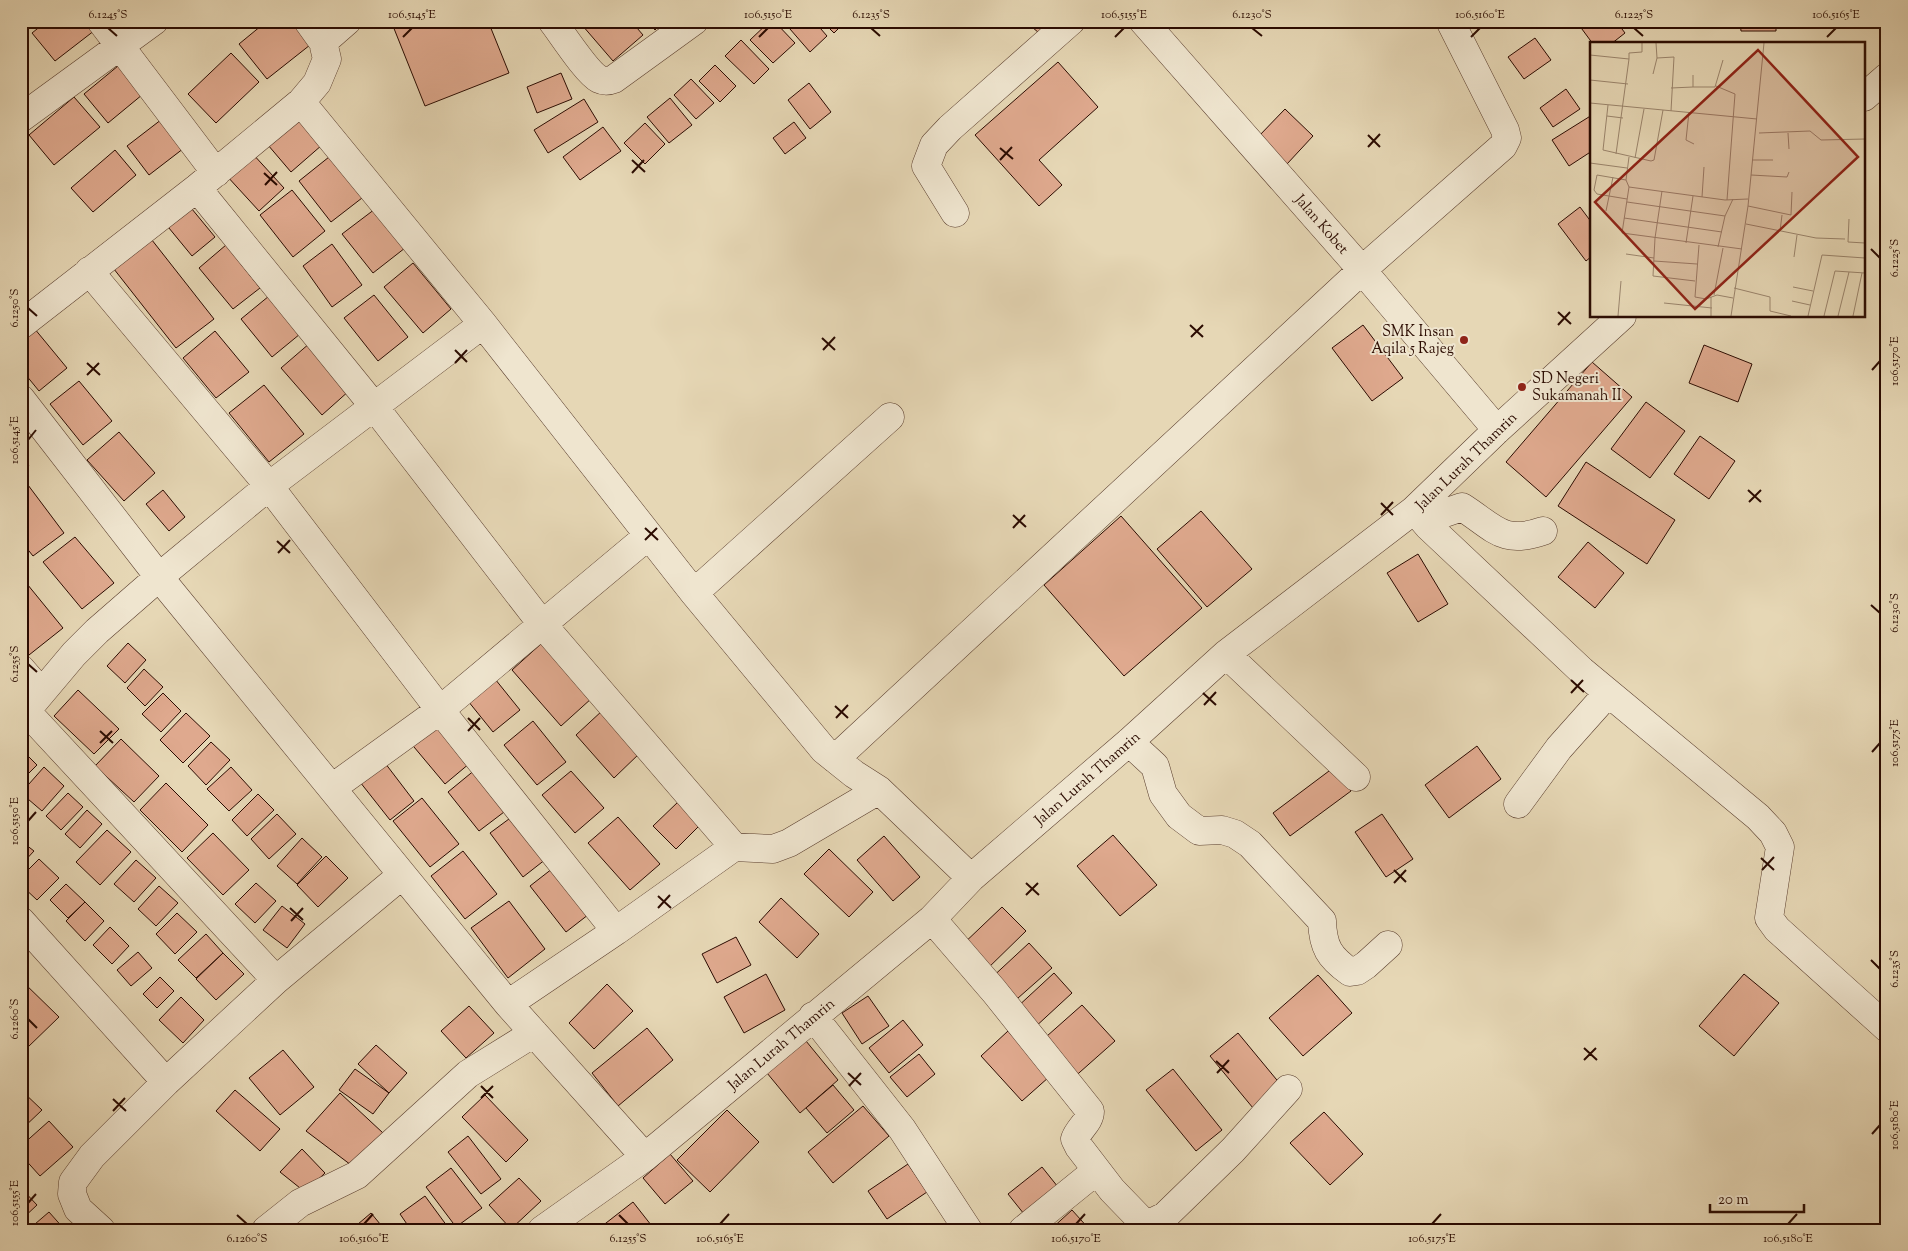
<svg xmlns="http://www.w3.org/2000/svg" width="1908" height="1251" font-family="'Sorts Mill Goudy',serif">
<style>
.building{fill:#dfa98e;stroke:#2b0b01}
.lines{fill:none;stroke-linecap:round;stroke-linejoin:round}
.minor-casing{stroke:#5a3e2e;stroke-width:29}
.minor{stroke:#efe5cf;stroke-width:28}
.ticks{fill:none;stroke:#2b0b01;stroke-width:2}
.poi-dot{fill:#8f2418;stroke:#efe5cf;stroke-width:2}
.labels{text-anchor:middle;stroke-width:4;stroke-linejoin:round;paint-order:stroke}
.street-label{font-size:15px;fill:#2b0b01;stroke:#efe5cf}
.poi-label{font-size:15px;fill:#2b0b01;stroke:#efe5cf;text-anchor:end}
.inset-road{fill:none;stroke:#9b856d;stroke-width:1}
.view{fill:#8f2418;fill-opacity:0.15;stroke:#8f2418;stroke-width:2.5}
.inset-edge{fill:none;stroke:#2b0b01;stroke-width:2.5}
.neatline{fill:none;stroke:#2b0b01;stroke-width:2}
.ticks-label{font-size:12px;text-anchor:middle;fill:#2b0b01}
</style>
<rect width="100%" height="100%" fill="#e6d7b5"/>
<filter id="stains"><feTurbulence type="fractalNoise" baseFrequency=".004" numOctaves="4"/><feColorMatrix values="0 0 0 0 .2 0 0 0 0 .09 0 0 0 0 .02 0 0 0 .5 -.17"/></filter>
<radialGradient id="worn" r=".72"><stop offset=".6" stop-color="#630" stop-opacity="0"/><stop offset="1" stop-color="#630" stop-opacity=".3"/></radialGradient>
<path class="building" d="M 47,21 L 95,21 L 99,27 L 55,61 L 32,33 Z
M 267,21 L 291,21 L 310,45 L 267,79 L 239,44 Z
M 391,21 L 488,21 L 509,73 L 425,106 Z
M 587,21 L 631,21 L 643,35 L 613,61 L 582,25 Z
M 647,21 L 664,21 L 655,30 Z
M 770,21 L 774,21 L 795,43 L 773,63 L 750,40 Z
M 783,21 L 814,21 L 827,36 L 810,52 Z
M 822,21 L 846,21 L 834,33 Z
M 1025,21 L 1050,21 L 1039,33 Z
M 1576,21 L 1616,21 L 1625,33 L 1611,44 L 1593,44 Z
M 1740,21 L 1776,21 L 1776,31 L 1741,31 Z
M 1535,38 L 1551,60 L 1524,79 L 1508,57 Z
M 741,40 L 769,69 L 754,84 L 725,56 Z
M 231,53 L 259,82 L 216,123 L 188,94 Z
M 124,61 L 148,90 L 108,123 L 84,94 Z
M 1058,62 L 1098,107 L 1039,160 L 1062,185 L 1039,206 L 975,135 Z
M 715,65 L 736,86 L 720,102 L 699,81 Z
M 561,73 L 572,99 L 537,113 L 527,87 Z
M 691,79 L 714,103 L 696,119 L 674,95 Z
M 809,83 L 831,112 L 810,129 L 788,100 Z
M 1566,89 L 1580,109 L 1553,127 L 1540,108 Z
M 74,97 L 100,127 L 54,165 L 29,135 Z
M 670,98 L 692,125 L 669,143 L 647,117 Z
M 584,99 L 598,122 L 548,153 L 534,130 Z
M 1285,109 L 1313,136 L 1287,164 L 1258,137 Z
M 294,111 L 322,145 L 291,172 L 262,138 Z
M 1592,115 L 1592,151 L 1569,166 L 1552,140 Z
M 166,116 L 188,145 L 149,175 L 127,146 Z
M 794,122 L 806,138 L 785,154 L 773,138 Z
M 645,123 L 665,144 L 645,164 L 624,143 Z
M 603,127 L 621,151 L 580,180 L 563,157 Z
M 115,150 L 136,175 L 93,212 L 71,188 Z
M 251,152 L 284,188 L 259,211 L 226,175 Z
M 329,157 L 362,198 L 331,222 L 299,181 Z
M 292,190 L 325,231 L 293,257 L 260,215 Z
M 187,203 L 215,237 L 192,256 L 164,222 Z
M 1580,207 L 1592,223 L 1592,256 L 1586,261 L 1558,224 Z
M 375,209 L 405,248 L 373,273 L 342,234 Z
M 148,235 L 214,319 L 176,348 L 110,264 Z
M 332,244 L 362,285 L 332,307 L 303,266 Z
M 226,245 L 260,288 L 233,309 L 199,268 Z
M 413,263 L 451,309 L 423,333 L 384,287 Z
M 374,295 L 408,337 L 378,361 L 344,318 Z
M 269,296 L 300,334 L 272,357 L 241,319 Z
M 1363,325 L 1403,378 L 1372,401 L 1332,348 Z
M 34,328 L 67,368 L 39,391 L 21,369 L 21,338 Z
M 215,331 L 249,372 L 216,398 L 183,358 Z
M 310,343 L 350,390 L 322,415 L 281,368 Z
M 1704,345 L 1752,364 L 1738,402 L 1689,383 Z
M 1592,362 L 1632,397 L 1546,497 L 1506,462 Z
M 79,381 L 112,421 L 83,445 L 50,404 Z
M 264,385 L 304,434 L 269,462 L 229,413 Z
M 1646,402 L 1685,431 L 1650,478 L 1611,449 Z
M 119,432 L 155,473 L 124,501 L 87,460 Z
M 1700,436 L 1735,461 L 1709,499 L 1674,474 Z
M 21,456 L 29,466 L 21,472 Z
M 1586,462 L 1675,520 L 1647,564 L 1558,506 Z
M 28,485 L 64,533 L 33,556 L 21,541 L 21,490 Z
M 163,490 L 185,517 L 169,531 L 146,504 Z
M 1201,511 L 1252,569 L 1207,607 L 1157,549 Z
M 1121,516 L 1202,608 L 1124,676 L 1044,585 Z
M 75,537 L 114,583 L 82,609 L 43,562 Z
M 1588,542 L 1624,573 L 1595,608 L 1558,577 Z
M 1418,554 L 1448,604 L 1418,622 L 1387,573 Z
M 23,579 L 63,628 L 29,655 L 21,645 L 21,581 Z
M 543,642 L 592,698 L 561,726 L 512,670 Z
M 128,643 L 146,660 L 125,683 L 107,666 Z
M 144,669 L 163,687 L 145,706 L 127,688 Z
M 491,674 L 520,710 L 493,732 L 464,696 Z
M 78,690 L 119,729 L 94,754 L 54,716 Z
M 163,693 L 181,711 L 161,732 L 142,714 Z
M 603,710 L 641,752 L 614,778 L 576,735 Z
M 186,713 L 210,736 L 183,763 L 160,740 Z
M 434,720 L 470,763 L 445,784 L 409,741 Z
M 533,721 L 566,762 L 537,785 L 504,745 Z
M 121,739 L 159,776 L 134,802 L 95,766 Z
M 211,742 L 230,760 L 206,785 L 188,766 Z
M 1477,746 L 1501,779 L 1449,818 L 1425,785 Z
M 25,753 L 37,765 L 21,781 L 21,757 Z
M 385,763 L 414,801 L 390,820 L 360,782 Z
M 44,767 L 64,786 L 42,811 L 21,793 Z
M 231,767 L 252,790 L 229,811 L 207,789 Z
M 1333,768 L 1351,791 L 1290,836 L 1273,813 Z
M 476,769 L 508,809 L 479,831 L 448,792 Z
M 571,771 L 604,808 L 575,833 L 542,795 Z
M 166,783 L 208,825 L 182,852 L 140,810 Z
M 68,793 L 83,807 L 61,830 L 46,816 Z
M 258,794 L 274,810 L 247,836 L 232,820 Z
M 422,798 L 459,844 L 430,867 L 393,821 Z
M 679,801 L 701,824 L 676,849 L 653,826 Z
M 87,810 L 102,824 L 80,848 L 65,834 Z
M 277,814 L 296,834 L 269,859 L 251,839 Z
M 1382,814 L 1413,859 L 1386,877 L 1355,832 Z
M 513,816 L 546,859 L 523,877 L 490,833 Z
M 618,817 L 660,864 L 630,890 L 588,843 Z
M 107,830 L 131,852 L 100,885 L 76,862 Z
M 213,833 L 249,870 L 223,895 L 187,858 Z
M 1113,835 L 1157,885 L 1120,916 L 1077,866 Z
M 884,836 L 920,877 L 893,901 L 857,860 Z
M 302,838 L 322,857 L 297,884 L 277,866 Z
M 21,841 L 34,851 L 21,865 Z
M 829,849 L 873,892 L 849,917 L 804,874 Z
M 463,851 L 497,894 L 465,919 L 431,876 Z
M 326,856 L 348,878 L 318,907 L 297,885 Z
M 39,859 L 59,878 L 37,900 L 21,885 L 21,877 Z
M 136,860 L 156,878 L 134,902 L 114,884 Z
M 557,865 L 593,911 L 566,932 L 530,886 Z
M 256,883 L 276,901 L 255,923 L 235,904 Z
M 66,884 L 85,902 L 68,918 L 50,900 Z
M 159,886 L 178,903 L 156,926 L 138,909 Z
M 781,898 L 819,934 L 797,958 L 759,922 Z
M 509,901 L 545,949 L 508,978 L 471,928 Z
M 85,902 L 104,921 L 85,941 L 66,921 Z
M 282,906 L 305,924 L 287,948 L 263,930 Z
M 1002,907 L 1026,931 L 984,972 L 960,947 Z
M 177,913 L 197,932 L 175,954 L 156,934 Z
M 110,927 L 129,946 L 112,964 L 93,945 Z
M 206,934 L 223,953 L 196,978 L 178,960 Z
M 736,937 L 751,965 L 717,983 L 702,954 Z
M 1029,943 L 1052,968 L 1009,1006 L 988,981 Z
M 138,952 L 152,968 L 131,986 L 117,970 Z
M 223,953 L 244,974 L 216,1000 L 196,979 Z
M 1054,973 L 1072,993 L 1033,1029 L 1015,1009 Z
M 766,974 L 785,1010 L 744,1033 L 724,997 Z
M 1744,974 L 1779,1003 L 1734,1056 L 1699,1026 Z
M 1318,975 L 1352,1013 L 1303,1056 L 1269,1018 Z
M 160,977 L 174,991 L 157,1008 L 143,994 Z
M 21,980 L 59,1017 L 27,1048 L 21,1042 Z
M 607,984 L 633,1011 L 594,1049 L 569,1023 Z
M 868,996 L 889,1026 L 862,1044 L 842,1013 Z
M 181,997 L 204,1020 L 183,1043 L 159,1020 Z
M 1082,1005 L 1115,1041 L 1071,1080 L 1038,1044 Z
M 469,1006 L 494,1033 L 466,1058 L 441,1031 Z
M 903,1020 L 923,1045 L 889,1073 L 869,1048 Z
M 647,1028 L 673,1060 L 618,1106 L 592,1073 Z
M 1008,1031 L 1049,1077 L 1022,1101 L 981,1056 Z
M 1238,1033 L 1281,1085 L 1253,1108 L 1210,1056 Z
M 806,1041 L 838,1080 L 800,1113 L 767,1073 Z
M 376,1045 L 407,1073 L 389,1093 L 358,1064 Z
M 283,1050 L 314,1087 L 280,1115 L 249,1078 Z
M 919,1054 L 935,1074 L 907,1097 L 890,1077 Z
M 355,1069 L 389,1093 L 373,1114 L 339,1090 Z
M 1173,1069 L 1222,1130 L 1196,1151 L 1146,1090 Z
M 833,1085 L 854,1110 L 827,1133 L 806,1108 Z
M 21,1090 L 42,1110 L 21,1130 Z
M 235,1090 L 280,1129 L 260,1151 L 216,1111 Z
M 340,1093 L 383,1133 L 355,1168 L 306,1131 Z
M 485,1095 L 528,1140 L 506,1162 L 462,1117 Z
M 863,1106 L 889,1136 L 833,1183 L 808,1152 Z
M 727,1110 L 759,1142 L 710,1192 L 677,1160 Z
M 1324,1112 L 1363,1154 L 1330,1185 L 1290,1143 Z
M 49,1121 L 73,1147 L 40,1176 L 21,1155 L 21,1146 Z
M 468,1136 L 501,1179 L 481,1194 L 448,1152 Z
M 302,1149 L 325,1173 L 305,1192 L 280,1172 Z
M 670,1154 L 693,1181 L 665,1204 L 643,1178 Z
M 908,1164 L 927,1192 L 887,1219 L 868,1191 Z
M 1042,1167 L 1062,1192 L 1028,1219 L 1008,1194 Z
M 451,1168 L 482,1208 L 456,1227 L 426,1187 Z
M 519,1178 L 541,1201 L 511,1229 L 489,1205 Z
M 21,1188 L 37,1205 L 21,1220 Z
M 425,1196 L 450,1230 L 411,1230 L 400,1214 Z
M 633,1202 L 655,1230 L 597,1230 Z
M 1072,1210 L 1090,1230 L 1050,1230 Z
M 49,1212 L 65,1230 L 28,1230 Z
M 371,1213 L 385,1230 L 351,1230 Z
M 723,1223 L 727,1230 L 713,1230 Z"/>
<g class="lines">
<defs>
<path id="minor" d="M 101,21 L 216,173
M 552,21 C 562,34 587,73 599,79 C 605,82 609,81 614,79 L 694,21
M 1143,21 L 1362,270 L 1497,430
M 323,42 L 347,21
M 1864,97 L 1887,77
M 301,102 L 483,324 L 694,593 L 824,750 L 854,774 L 879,790 L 971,878
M 21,118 L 154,21
M 197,188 L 373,405 L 542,624 L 734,847 L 773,849 L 789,843 L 879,790
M 955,213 L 926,166 L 934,145 L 950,128 L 1071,21
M 89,271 L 269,486 L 440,710 L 616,931
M 21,325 L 197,188 L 301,102 L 317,83 L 327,59 L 323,42 L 308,21
M 21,399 L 159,577 L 508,1004 L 645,1157
M 1417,513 L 1428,526 L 1436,516 L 1462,507 C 1495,528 1502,545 1543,531
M 1428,526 L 1582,671 L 1758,817 L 1773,833 L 1780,847 L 1769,918 L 1777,929 L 1887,1028
M 694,593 L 890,417
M 1226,654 L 1356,777
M 21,669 L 41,692
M 27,712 L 276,980
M 21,717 L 74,654 L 97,631 L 159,577 L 269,486 L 483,324
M 1129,742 L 1155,766 L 1163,794 L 1179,816 L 1199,831 L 1222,830 L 1235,834 L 1250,844 L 1322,921 C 1323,947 1329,957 1350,972 L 1357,971 L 1366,965 L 1388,945
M 835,759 L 1362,270 L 1503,146 L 1507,138 L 1505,130 L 1450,21
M 332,788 L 440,710 L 648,536
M 1518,804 L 1559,748 L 1608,693
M 932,919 L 994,991 L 1090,1111 C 1090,1122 1079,1128 1075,1139 L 1079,1147 L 1112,1190 L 1141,1220 L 1149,1224 L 1165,1216 L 1233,1150 L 1288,1089
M 21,921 L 166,1082
M 508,1004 L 616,931 L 734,847
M 813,1016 L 902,1129 L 968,1230
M 101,1230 L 78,1209 L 72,1194 L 73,1182 L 92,1156 L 166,1082 L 276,980 L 402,875
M 266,1230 L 300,1203 L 357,1175 L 468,1074 L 534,1033
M 542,1230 L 645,1157 L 932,919 L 971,878 L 1129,742 L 1226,654 L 1414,510 L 1497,430 L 1622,316
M 1023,1230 L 1096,1171"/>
</defs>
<use href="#minor" class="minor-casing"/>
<use href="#minor" class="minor"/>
</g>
<path class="ticks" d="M 108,28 L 117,36M 871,28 L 880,36M 1252,28 L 1262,36M 1634,28 L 1643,36M 403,37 L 412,28M 759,37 L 768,28M 1115,37 L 1124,28M 1471,37 L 1480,28M 1827,37 L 1836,28M 1368,135 L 1380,147M 1368,147 L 1380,134M 1000,148 L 1013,159M 632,160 L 645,172M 1000,160 L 1012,147M 264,173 L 277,185M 632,173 L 644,160M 265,185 L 277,172M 1871,249 L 1880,258M 28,308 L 37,316M 1558,312 L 1571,324M 1190,325 L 1203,337M 1558,325 L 1570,312M 1191,337 L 1203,325M 822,338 L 835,350M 455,350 L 467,362M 823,350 L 835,337M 87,363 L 100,375M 455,363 L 467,350M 1872,370 L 1880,361M 87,375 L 99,363M 28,440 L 36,430M 1748,490 L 1761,502M 1749,502 L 1761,490M 1381,503 L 1393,515M 1013,515 L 1026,527M 1381,515 L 1393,502M 645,528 L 658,540M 1013,528 L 1025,515M 645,540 L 657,528M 277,541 L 290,553M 278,553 L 290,540M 1871,605 L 1880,613M 28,664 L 37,672M 1571,680 L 1584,692M 1203,693 L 1216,705M 1571,693 L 1583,680M 1204,705 L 1216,692M 835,706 L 848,718M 468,718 L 480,730M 836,718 L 848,705M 100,731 L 113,743M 468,731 L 480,718M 100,743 L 112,731M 1872,752 L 1880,743M 28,821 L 36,812M 1761,858 L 1774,870M 1394,870 L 1406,882M 1762,870 L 1774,857M 1026,883 L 1039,895M 1394,883 L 1406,870M 1026,895 L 1038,883M 658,896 L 671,908M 290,908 L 303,920M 658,908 L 670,895M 291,921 L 303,908M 1871,960 L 1880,969M 28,1019 L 37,1028M 1584,1048 L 1597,1060M 1584,1060 L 1596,1048M 1216,1061 L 1229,1073M 848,1073 L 861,1085M 1217,1073 L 1229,1060M 481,1086 L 493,1098M 849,1086 L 861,1073M 481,1098 L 493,1086M 113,1099 L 126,1111M 113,1111 L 125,1098M 1872,1134 L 1880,1125M 28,1203 L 36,1194M 237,1215 L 247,1224M 619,1215 L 628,1224M 364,1224 L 373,1214M 720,1224 L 729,1214M 1076,1224 L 1085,1214M 1432,1224 L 1441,1214M 1788,1224 L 1797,1214"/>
<g class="poi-dot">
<circle cx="1464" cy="340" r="5"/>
<circle cx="1522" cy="387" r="5"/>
</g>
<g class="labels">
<g class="street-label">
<text transform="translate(1322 224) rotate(49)" y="5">Jalan Kobet</text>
<text transform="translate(1466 461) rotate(-44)" y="5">Jalan Lurah Thamrin</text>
<text transform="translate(1087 778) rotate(-41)" y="5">Jalan Lurah Thamrin</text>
<text transform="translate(781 1044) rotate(-40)" y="5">Jalan Lurah Thamrin</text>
</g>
<g class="poi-label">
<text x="1454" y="336">SMK Insan<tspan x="1454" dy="17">Aqila 5 Rajeg</tspan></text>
<text x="1532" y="383" text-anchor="start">SD Negeri<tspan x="1532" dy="17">Sukamanah II</tspan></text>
</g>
</g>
<g transform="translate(1590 42)">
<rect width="275" height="275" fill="#e6d7b5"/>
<path class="inset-road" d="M 66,1 L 67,16 L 84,15 L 81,69M 0,13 L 39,17 L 26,112M 39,17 L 39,11 L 52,10 L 52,1M 63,32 L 67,16M 0,38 L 38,42M 126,44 L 145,52 L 137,158M 103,45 L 125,45 L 133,18M 81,46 L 103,45 L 103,33M 0,61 L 167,77M 18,63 L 13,108 L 61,119 L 64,118 L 73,68M 99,70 L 96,98 L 104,102M 17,74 L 33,76M 169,91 L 220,89 L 231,98 L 275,97M 198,91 L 199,107M 39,115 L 36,138 L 39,145 L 32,191 L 152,207M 45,116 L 54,67M 162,118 L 183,118M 0,121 L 37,126M 161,133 L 197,135 L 199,130M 36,138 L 7,133 L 4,148 L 7,152 L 37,157M 39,145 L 135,158 L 158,157M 72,149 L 65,196 L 63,234 L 105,239M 112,155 L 114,125M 37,160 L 135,174 L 143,157M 158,164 L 201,173 L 202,150M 16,169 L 23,135M 34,176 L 132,190M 259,177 L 258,200 L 275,201M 156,182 L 226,196 L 255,197M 190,189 L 192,173M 96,201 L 103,154M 109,203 L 105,255 L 116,257 L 127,253 L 143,256M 128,205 L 135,174M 36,212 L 64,216M 204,215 L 207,193M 64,219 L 107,222M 203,245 L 223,249M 144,246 L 180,255 L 180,269 L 201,274M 124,253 L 133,206M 121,255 L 121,274M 202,259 L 220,263M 74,261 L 122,266M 28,274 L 31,239M 141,274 L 158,164 L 174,1M 218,274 L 232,213 L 275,216M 234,274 L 245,229 L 275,231M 248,274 L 259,230M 263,274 L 272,231"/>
<path class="view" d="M 168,8 L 268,115 L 105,267 L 5,160 Z"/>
<rect width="275" height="275" class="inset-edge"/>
</g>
<rect width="1908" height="1251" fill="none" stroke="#e6d7b5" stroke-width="55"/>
<path d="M1710 1204v8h94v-8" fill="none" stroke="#2b0b01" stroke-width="2.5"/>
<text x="1718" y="1204" font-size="15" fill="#2b0b01" stroke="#efe5cf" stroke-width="4" paint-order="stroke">20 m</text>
<rect x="28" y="28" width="1852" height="1196" class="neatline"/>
<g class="ticks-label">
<text x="108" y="18">6.1245°S</text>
<text x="412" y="18">106.5145°E</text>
<text x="768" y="18">106.5150°E</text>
<text x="871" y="18">6.1235°S</text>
<text x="1124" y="18">106.5155°E</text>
<text x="1252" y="18">6.1230°S</text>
<text x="1480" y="18">106.5160°E</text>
<text x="1634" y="18">6.1225°S</text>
<text x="1836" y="18">106.5165°E</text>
<text transform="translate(1894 258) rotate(-90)" y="4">6.1225°S</text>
<text transform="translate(14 308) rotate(-90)" y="4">6.1250°S</text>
<text transform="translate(1894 361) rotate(-90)" y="4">106.5170°E</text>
<text transform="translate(14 440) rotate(-90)" y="4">106.5145°E</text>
<text transform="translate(1894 613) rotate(-90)" y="4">6.1230°S</text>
<text transform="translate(14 664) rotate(-90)" y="4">6.1255°S</text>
<text transform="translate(1894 743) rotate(-90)" y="4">106.5175°E</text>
<text transform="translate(14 821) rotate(-90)" y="4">106.5150°E</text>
<text transform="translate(1894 969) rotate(-90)" y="4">6.1235°S</text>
<text transform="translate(14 1019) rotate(-90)" y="4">6.1260°S</text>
<text transform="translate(1894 1125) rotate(-90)" y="4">106.5180°E</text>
<text transform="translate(14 1203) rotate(-90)" y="4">106.5155°E</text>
<text x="247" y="1242">6.1260°S</text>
<text x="364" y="1242">106.5160°E</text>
<text x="628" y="1242">6.1255°S</text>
<text x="720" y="1242">106.5165°E</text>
<text x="1076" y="1242">106.5170°E</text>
<text x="1432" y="1242">106.5175°E</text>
<text x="1788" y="1242">106.5180°E</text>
</g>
<rect width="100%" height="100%" filter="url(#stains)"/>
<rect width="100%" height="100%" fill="url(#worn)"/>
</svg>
